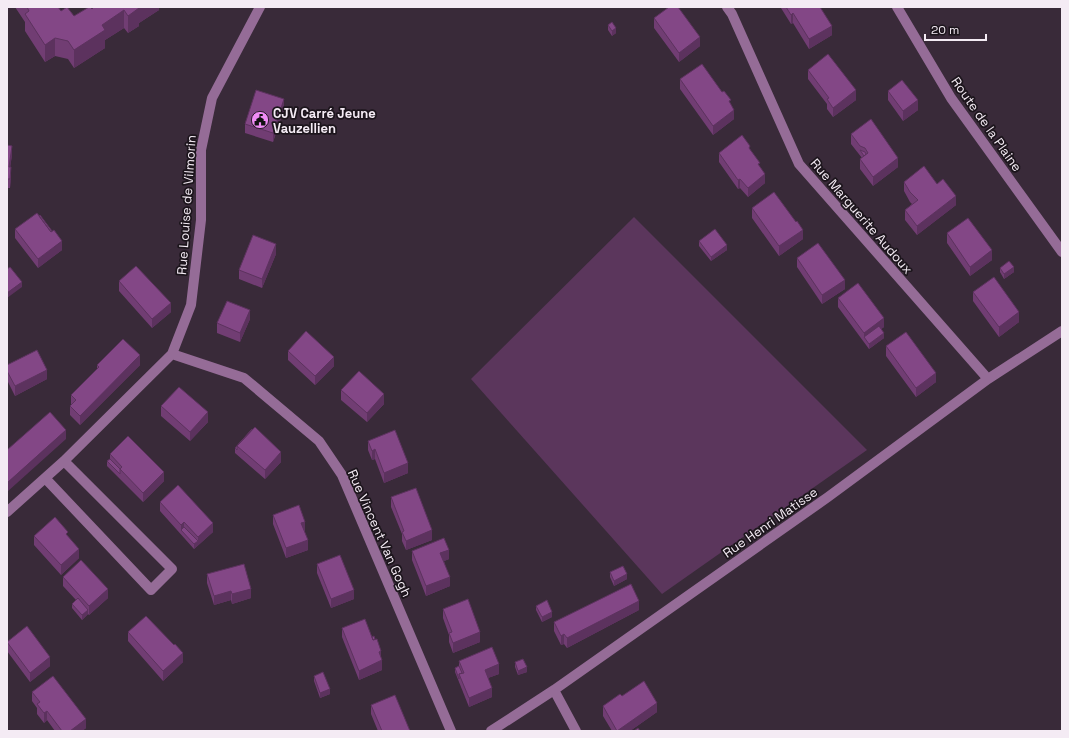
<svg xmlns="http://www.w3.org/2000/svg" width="1069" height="738" font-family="'Space Grotesk',sans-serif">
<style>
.green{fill:#5b365c}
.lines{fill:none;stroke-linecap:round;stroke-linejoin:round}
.minor{stroke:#956c97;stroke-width:10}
.wall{fill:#713d73}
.shaded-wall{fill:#5c325e}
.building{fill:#834786;stroke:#5c325e}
.labels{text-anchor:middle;stroke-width:3.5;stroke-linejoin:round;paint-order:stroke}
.poi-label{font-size:13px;font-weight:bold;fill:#f4ebf4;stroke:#1c151c;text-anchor:start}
.street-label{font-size:13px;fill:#f4ebf4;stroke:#1c151c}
</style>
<rect width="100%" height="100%" fill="#392a39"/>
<path class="green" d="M 634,217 L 867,450 L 662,594 L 471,379 Z"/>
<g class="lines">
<path class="minor" d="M 727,7 L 732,14 L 799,164 L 988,379
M 897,7 L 951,98 L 1062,252
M 172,354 L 244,378 L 319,441 L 342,475 L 451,731
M 45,478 L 151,590 L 172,569 L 64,461
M 7,512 L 64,461 L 172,354 L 191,305 L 201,220 L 201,150 L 212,98 L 260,7
M 554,690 L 576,731
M 491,731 L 554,690 L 828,497 L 988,379 L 1062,331"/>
</g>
<path class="wall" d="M 15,7 L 58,7 L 61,11 L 74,16 L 92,9 L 159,7 L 159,10 L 139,23 L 139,26 L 128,33 L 124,28 L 105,40 L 105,48 L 74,68 L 68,59 L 55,56 L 45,62 L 25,31 L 25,22 Z
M 781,7 L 820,7 L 832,35 L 809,49 L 793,23 L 791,24 L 781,8 Z
M 654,18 L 700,46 L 679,62 L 654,28 Z
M 608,25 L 616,33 L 612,36 L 608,30 Z
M 808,70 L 856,100 L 833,117 L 827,109 L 827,104 L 808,79 Z
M 680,79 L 731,105 L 734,119 L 713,135 L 680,89 Z
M 888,91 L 918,110 L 903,121 L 888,100 Z
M 284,109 L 273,142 L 245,133 L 245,124 Z
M 851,134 L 898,167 L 873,186 L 860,169 L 860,159 L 862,158 L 851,144 Z
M 7,145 L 12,155 L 10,167 L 11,176 L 10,188 L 7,188 Z
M 750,151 L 760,167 L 765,183 L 748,197 L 740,188 L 738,189 L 719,162 L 719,153 Z
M 904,182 L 956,205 L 917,235 L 905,220 L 905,210 L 912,204 L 910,202 L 904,191 Z
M 752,208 L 796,222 L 803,239 L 779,256 L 752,218 Z
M 15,229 L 62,250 L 38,268 L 15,238 Z
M 947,233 L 992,260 L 970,276 L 947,243 Z
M 699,241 L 727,250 L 711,261 L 699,246 Z
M 276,254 L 262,288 L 239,279 L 239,270 Z
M 797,258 L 845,289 L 822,304 L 797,267 Z
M 1000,268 L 1014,272 L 1004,279 L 1000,272 Z
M 119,281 L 171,312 L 152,328 L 119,291 Z
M 973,292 L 1019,322 L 999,337 L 973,301 Z
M 838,298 L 884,327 L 881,329 L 884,338 L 869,349 L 838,307 Z
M 250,319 L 240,342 L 217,333 L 217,323 Z
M 886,346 L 936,382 L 916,397 L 886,356 Z
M 288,351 L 334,366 L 315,385 L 288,360 Z
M 7,365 L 47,379 L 15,396 L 7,380 Z
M 97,365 L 140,365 L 80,425 L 70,415 L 70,406 L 71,405 L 71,395 L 97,369 Z
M 341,390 L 384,404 L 367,422 L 341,400 Z
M 161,406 L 208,422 L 190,441 L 161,416 Z
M 252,429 L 281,462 L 265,479 L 235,453 L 235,448 Z
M 368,441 L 408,473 L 384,483 L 375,459 L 372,460 L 368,450 Z
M 110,454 L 164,481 L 143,502 L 107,466 L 107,461 L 110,459 Z
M 391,497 L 432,540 L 406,550 L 402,541 L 402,534 L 391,507 Z
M 160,502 L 213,532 L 194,549 L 160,511 Z
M 273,515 L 305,531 L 304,531 L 308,550 L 286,558 L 273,524 Z
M 34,536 L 68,537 L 79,558 L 61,575 L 34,545 Z
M 412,551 L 449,559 L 444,561 L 450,586 L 426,596 L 412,560 Z
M 317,564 L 354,599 L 331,608 L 317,573 Z
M 610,572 L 627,579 L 614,586 L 610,577 Z
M 207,574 L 251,598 L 232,604 L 231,600 L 214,605 L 207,583 Z
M 63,577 L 108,598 L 89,615 L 88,614 L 82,620 L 72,608 L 72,604 L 76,600 L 63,586 Z
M 536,606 L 552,617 L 542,622 L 536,610 Z
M 443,609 L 480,642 L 453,653 L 449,642 L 449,635 L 443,618 Z
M 639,610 L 567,648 L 564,644 L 561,645 L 554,631 L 554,622 Z
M 342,628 L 381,659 L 382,670 L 359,680 L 342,637 Z
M 128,632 L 183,662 L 163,681 L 128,641 Z
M 7,642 L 50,666 L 30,682 L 7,651 Z
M 459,661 L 499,674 L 488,678 L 492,697 L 469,707 L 455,672 L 455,668 L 459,666 Z
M 515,662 L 527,672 L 518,675 L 515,667 Z
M 314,676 L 330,694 L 320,698 L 314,681 Z
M 32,692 L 86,728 L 82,731 L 55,731 L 47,720 L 44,723 L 37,714 L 37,708 L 32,701 Z
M 622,696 L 657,712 L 630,731 L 612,731 L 603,716 L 603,706 Z
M 371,705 L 410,731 L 378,731 L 371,714 Z"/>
<path class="shaded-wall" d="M 138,7 L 159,7 L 159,10 L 139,23 L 139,26 L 128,33 L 128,16 Z
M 124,10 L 124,28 L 105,40 L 105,48 L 74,68 L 74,50 L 102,25 Z
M 793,13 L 793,23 L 791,24 L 791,15 Z
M 832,26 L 832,35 L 809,49 L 809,39 Z
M 616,28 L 616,33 L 612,36 L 612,31 Z
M 700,37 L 700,46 L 679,62 L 679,53 Z
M 55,38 L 55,56 L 45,62 L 45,45 Z
M 856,90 L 856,100 L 833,117 L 833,108 Z
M 284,99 L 284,109 L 273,142 L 273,133 Z
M 918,100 L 918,110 L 903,121 L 903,111 Z
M 734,110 L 734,119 L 713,135 L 713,126 Z
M 12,146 L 12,155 L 9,176 L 9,167 Z
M 898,158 L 898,167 L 873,186 L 873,177 Z
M 11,167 L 11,176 L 10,188 L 10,179 Z
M 765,174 L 765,183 L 748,197 L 748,188 Z
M 740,179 L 740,188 L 738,189 L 738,180 Z
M 956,196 L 956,205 L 917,235 L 917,226 Z
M 803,230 L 803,239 L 779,256 L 779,246 Z
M 62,241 L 62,250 L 38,268 L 38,259 Z
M 276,244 L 276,254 L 262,288 L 262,279 Z
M 727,245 L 727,250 L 711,261 L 711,257 Z
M 992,250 L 992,260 L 970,276 L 970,267 Z
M 1014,267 L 1014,272 L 1004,279 L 1004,274 Z
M 845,280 L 845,289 L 822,304 L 822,295 Z
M 22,282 L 22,287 L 7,298 L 7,293 Z
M 171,303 L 171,312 L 152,328 L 152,319 Z
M 250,310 L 250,319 L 240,342 L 240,333 Z
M 1019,312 L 1019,322 L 999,337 L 999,327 Z
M 884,318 L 884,327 L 867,340 L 864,337 L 864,333 Z
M 884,333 L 884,338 L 869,349 L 869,344 Z
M 140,355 L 140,365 L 80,425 L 80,416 Z
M 334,357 L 334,366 L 315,385 L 315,376 Z
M 47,370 L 47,379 L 15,396 L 15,386 Z
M 936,373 L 936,382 L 916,397 L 916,388 Z
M 384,394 L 384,404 L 367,422 L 367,413 Z
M 208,412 L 208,422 L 190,441 L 190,432 Z
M 66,430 L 66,439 L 7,492 L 7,483 Z
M 375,449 L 375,459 L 372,460 L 372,451 Z
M 281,452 L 281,462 L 265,479 L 265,470 Z
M 408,463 L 408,473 L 384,483 L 384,473 Z
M 164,472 L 164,481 L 143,502 L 143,493 Z
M 184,522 L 184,531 L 181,530 L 181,525 Z
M 305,522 L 305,531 L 301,532 L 301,523 Z
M 213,523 L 213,532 L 194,549 L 194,544 L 198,541 L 198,537 Z
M 432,530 L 432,540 L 406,550 L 406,541 Z
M 308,540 L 308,550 L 286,558 L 286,548 Z
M 79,549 L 79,558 L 61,575 L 61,565 Z
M 449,550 L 449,559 L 440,563 L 440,553 Z
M 627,574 L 627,579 L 614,586 L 614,581 Z
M 450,577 L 450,586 L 426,596 L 426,586 Z
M 108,589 L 108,598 L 89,615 L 89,606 Z
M 251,589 L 251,598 L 232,604 L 232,594 Z
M 354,590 L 354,599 L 331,608 L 331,599 Z
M 231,591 L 231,600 L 214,605 L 214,596 Z
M 639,601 L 639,610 L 567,648 L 567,638 Z
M 88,610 L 88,614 L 82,620 L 82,615 Z
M 552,612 L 552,617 L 542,622 L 542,617 Z
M 480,632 L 480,642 L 453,653 L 453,643 Z
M 564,634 L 564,644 L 561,645 L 561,636 Z
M 381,651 L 381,660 L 379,652 Z
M 183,653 L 183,662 L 163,681 L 163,671 Z
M 50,657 L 50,666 L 30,682 L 30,673 Z
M 382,660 L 382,670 L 359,680 L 359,671 Z
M 499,664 L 499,674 L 485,679 L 485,670 Z
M 527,667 L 527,672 L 518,675 L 518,671 Z
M 492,688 L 492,697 L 469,707 L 469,698 Z
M 330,689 L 330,694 L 320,698 L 320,693 Z
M 657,703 L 657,712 L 630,731 L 617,731 Z
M 47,711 L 47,720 L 44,723 L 44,713 Z
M 86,719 L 86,728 L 82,731 L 70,731 Z"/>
<path class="building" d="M 27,7 L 58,7 L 61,11 L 67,7 L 74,16 L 89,7 L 90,7 L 92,9 L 94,7 L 138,7 L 139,8 L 128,16 L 124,10 L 102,25 L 105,30 L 74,50 L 68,41 L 55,38 L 45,45 L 25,14 L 29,11 Z
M 669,7 L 678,7 L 700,37 L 679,53 L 654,18 Z
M 786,7 L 820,7 L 832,26 L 809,39 L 793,13 L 791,15 Z
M 612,22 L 616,28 L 612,31 L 608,25 Z
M 828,54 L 856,90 L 833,108 L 827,99 L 829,98 L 808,70 Z
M 702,64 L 722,92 L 724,91 L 731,100 L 729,101 L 734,110 L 713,126 L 680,79 Z
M 902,80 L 918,100 L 903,111 L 888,91 Z
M 256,90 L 284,99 L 273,133 L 245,124 Z
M 871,119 L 898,158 L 873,177 L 860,159 L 868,153 L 865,148 L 860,146 L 851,134 Z
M 742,135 L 750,146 L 749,148 L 760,163 L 758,164 L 765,174 L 748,188 L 740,179 L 738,180 L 719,153 Z
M 7,145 L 12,146 L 9,167 L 11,167 L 10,179 L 7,179 Z
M 860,150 L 865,152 L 866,154 L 864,156 Z
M 924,166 L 937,184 L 943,179 L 956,196 L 917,226 L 905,210 L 918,200 L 910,192 L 904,182 Z
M 774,192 L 796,222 L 797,221 L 803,230 L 779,246 L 752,208 Z
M 37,213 L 51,232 L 54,230 L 62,241 L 38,259 L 15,229 Z
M 40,215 L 52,231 L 51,232 L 39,216 Z
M 968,218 L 992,250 L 970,267 L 947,233 Z
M 715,229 L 727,245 L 711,257 L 699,241 Z
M 253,235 L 276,244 L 262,279 L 239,270 Z
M 818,243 L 845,280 L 822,295 L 797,258 Z
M 1009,261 L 1014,267 L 1004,274 L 1000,268 Z
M 136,266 L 171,303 L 152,319 L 119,281 Z
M 10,267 L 22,282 L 7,293 L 7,269 Z
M 994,277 L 1019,312 L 999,327 L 973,292 Z
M 858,283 L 884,318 L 864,333 L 838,298 Z
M 227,301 L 250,310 L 240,333 L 217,323 Z
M 879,326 L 884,333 L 869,344 L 864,337 Z
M 306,331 L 334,357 L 315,376 L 288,351 Z
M 906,332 L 936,373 L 916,388 L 886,346 Z
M 123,339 L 140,355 L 80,416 L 70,406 L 76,400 L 71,395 L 99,367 L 97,365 Z
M 37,350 L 47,370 L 15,386 L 7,371 L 7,365 Z
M 359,371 L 384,394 L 367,413 L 341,390 Z
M 179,387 L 208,412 L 190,432 L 161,406 Z
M 50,412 L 66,430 L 7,483 L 7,450 Z
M 255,427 L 281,452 L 265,470 L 237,446 Z
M 252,429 L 252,430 L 237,446 L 237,450 L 235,448 Z
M 395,430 L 408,463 L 384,473 L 375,449 L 372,451 L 368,441 Z
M 128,436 L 164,472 L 143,493 L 120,469 L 122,467 L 110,454 Z
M 110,459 L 122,471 L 120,469 L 120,474 L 107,461 Z
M 178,485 L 213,523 L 198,537 L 184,522 L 181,525 L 160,502 Z
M 416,488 L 432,530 L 406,541 L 402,532 L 404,531 L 391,497 Z
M 299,505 L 305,522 L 301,523 L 308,540 L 286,548 L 273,515 Z
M 55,517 L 68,532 L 66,534 L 79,549 L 61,565 L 34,536 Z
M 184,527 L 198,541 L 194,544 L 181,530 Z
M 444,538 L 449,550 L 440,553 L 450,577 L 426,586 L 412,551 Z
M 340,555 L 354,590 L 331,599 L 317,564 Z
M 81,560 L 108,589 L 89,606 L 63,577 Z
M 244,564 L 251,589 L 232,594 L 231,591 L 214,596 L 207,574 Z
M 623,566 L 627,574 L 614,581 L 610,572 Z
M 631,584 L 639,601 L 567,638 L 564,634 L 561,636 L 554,622 Z
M 78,598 L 88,610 L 82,615 L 72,604 Z
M 468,599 L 480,632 L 453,643 L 449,633 L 452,632 L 443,609 Z
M 547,600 L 552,612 L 542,617 L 536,606 Z
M 146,616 L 174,645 L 175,644 L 183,653 L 163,671 L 128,632 Z
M 365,619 L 373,640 L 377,639 L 381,651 L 379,652 L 382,660 L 359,671 L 342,628 Z
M 27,626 L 50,657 L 30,673 L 7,642 Z
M 374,636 L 375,639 L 373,640 L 372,637 Z
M 492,647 L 499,664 L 485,670 L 492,688 L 469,698 L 459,674 L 464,673 L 459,661 Z
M 523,659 L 527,667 L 518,671 L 515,662 Z
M 459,666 L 462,673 L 459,674 L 459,679 L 455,668 Z
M 323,672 L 330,689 L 320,693 L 314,676 Z
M 53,676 L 86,719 L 70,731 L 62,731 L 47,711 L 44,713 L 37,704 L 40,702 L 32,692 Z
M 644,681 L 657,703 L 617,731 L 603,706 L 620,694 L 622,696 Z
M 395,695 L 410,731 L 382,731 L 371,705 Z
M 638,728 L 640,731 L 634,731 Z"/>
<defs>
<symbol id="civic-disc" viewBox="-11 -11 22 22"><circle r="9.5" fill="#f08bf5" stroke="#1c151c"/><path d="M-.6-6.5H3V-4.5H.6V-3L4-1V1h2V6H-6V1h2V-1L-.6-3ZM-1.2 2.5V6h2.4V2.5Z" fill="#111"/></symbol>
</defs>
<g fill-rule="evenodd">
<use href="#civic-disc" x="250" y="110" width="20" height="20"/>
</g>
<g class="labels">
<g class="poi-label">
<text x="273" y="118">CJV Carré Jeune<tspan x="273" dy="15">Vauzellien</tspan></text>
</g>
<g class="street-label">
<text transform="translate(987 124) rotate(55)" y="5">Route de la Plaine</text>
<text transform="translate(186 205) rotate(-86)" y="5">Rue Louise de Vilmorin</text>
<text transform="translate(862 216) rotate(49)" y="5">Rue Marguerite Audoux</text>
<text transform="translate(770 522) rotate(-35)" y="5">Rue Henri Matisse</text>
<text transform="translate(380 533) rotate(66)" y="5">Rue Vincent Van Gogh</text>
</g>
</g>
<rect width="1069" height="738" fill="none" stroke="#f4ebf4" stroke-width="16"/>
<path d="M925 34v6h61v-6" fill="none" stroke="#f4ebf4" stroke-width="2"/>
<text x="931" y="34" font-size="12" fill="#f4ebf4" stroke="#1c151c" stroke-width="3" paint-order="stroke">20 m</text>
</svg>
